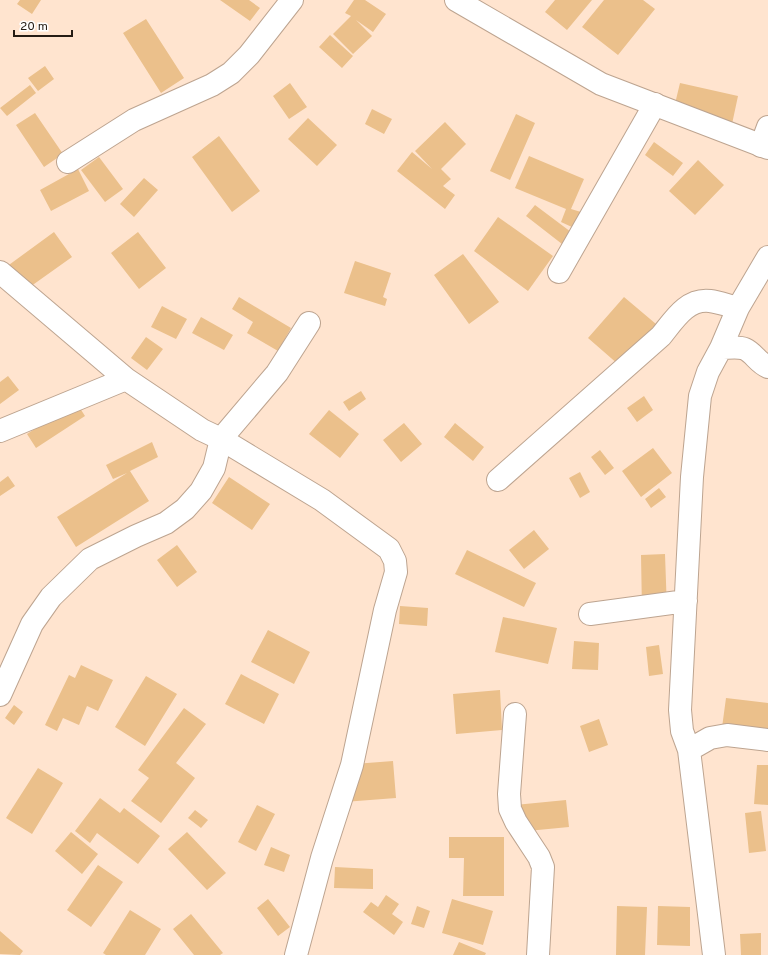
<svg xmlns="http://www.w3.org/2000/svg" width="768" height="955" font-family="Overpass,sans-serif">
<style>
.building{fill:#ebc08b}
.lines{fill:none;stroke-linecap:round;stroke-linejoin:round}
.minor-casing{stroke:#bda490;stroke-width:24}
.tertiary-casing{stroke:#bda490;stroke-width:24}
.minor{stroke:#fff;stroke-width:22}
.tertiary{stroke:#fff;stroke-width:22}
</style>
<rect width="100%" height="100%" fill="#ffe4cf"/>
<path class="building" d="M 20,0 L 41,0 L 32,14 L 17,4 Z
M 220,0 L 249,0 L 260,8 L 250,21 Z
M 354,0 L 365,0 L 386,14 L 373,32 L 356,20 L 372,36 L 353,54 L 333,34 L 351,16 L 345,13 Z
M 555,0 L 592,0 L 567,30 L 545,12 Z
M 604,0 L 643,0 L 655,9 L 618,55 L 582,27 Z
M 146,19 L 184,78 L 161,93 L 123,33 Z
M 330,35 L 353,56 L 342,68 L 319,47 Z
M 45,66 L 54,79 L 38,91 L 28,78 Z
M 290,83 L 307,107 L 289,119 L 273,96 Z
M 680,83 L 738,96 L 732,124 L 673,112 Z
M 30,85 L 36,93 L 7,116 L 0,108 Z
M 372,109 L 392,119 L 384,134 L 365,124 Z
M 35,113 L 63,154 L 44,167 L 16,125 Z
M 516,114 L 535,123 L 510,180 L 490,171 Z
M 308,118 L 337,145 L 317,166 L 288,139 Z
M 445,122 L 466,144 L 441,169 L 451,179 L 443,186 L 455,195 L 445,209 L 397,171 L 412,152 L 432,169 L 415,151 Z
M 219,136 L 260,191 L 232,212 L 192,157 Z
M 654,142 L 683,163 L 673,176 L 645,155 Z
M 529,156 L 584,179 L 571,209 L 581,212 L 574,228 L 561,222 L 566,209 L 515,188 Z
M 99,157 L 123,189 L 105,202 L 81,170 Z
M 698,160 L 724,185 L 695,215 L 669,191 Z
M 78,169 L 89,191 L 51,211 L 40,190 Z
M 144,178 L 158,190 L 134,217 L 120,204 Z
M 535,205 L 571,232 L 562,244 L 526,216 Z
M 498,217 L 553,256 L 528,291 L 474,251 Z
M 54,232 L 72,257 L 20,294 L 2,270 Z
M 138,232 L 166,268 L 139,289 L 111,253 Z
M 463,254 L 499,302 L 469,324 L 434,275 Z
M 355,261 L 391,273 L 383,297 L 387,299 L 385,306 L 344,293 Z
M 239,297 L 291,328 L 278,351 L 247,333 L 253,322 L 232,309 Z
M 624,297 L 656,324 L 619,365 L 588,338 Z
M 162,306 L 187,319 L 176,339 L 151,327 Z
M 201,317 L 233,335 L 224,350 L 192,333 Z
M 146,337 L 163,349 L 147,370 L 131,358 Z
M 8,376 L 19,390 L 0,404 L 0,382 Z
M 361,391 L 366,399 L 349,411 L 343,402 Z
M 644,396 L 653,410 L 637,422 L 627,408 Z
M 76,402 L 85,416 L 36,448 L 27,434 Z
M 329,410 L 359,434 L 340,458 L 309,434 Z
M 404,423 L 422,444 L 401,462 L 383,440 Z
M 455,423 L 484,447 L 473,461 L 444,437 Z
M 152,442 L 158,457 L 130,471 L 149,501 L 76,547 L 57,517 L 127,473 L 113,479 L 106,465 Z
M 653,448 L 672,473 L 641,497 L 622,471 Z
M 600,450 L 614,468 L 605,475 L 591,457 Z
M 580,472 L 590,492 L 580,498 L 569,478 Z
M 8,476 L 15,486 L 0,496 L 0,482 Z
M 229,477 L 270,504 L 252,530 L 212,503 Z
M 659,488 L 666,497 L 651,508 L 645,499 Z
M 534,530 L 549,549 L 524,569 L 509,550 Z
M 177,545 L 197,572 L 177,587 L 157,560 Z
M 467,550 L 536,583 L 524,607 L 455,574 Z
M 665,554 L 667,610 L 642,611 L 641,555 Z
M 400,606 L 428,608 L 427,626 L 399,624 Z
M 503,617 L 557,628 L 548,664 L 495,652 Z
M 268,630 L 310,652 L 294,684 L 251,662 Z
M 574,641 L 599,643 L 598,670 L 572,669 Z
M 659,645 L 663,674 L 649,676 L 646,647 Z
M 81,665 L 113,680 L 98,711 L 87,706 L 79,725 L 63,718 L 57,731 L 45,725 L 69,675 L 75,678 Z
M 241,674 L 279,694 L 264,724 L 225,704 Z
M 146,676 L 177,694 L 145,746 L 115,727 Z
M 500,690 L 502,730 L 456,734 L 453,694 Z
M 726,698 L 768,703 L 768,742 L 721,735 Z
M 14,705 L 23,712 L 14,725 L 5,718 Z
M 184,708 L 206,724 L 176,763 L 195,778 L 161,823 L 131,801 L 149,778 L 138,770 Z
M 599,719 L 608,745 L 589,752 L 580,726 Z
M 393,761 L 396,798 L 344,802 L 341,765 Z
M 757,765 L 768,765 L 768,805 L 754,804 Z
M 38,768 L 63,783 L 32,834 L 6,818 Z
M 100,798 L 120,813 L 124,808 L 160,836 L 138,864 L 97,833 L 90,843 L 75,831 Z
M 566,800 L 569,827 L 517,832 L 515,805 Z
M 257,805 L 275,814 L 256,851 L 238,842 Z
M 195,810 L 208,820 L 201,828 L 188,818 Z
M 761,811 L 766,851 L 749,853 L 745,813 Z
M 71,832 L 98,854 L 82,874 L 55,851 Z
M 187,832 L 226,873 L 207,890 L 168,849 Z
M 449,837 L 504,837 L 504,896 L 463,896 L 464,858 L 449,858 Z
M 271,847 L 290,855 L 284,872 L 264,865 Z
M 98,865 L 123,882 L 91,927 L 67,910 Z
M 335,867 L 373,869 L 373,889 L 334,888 Z
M 386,895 L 399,904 L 392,914 L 403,922 L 394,935 L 363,912 L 371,902 L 378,907 Z
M 268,899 L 290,927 L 278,936 L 257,908 Z
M 452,899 L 493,911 L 483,945 L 442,933 Z
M 417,906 L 430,911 L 424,928 L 411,924 Z
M 617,906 L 647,907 L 645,955 L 616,955 Z
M 658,906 L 690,907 L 690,946 L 657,945 Z
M 130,910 L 161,929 L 145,955 L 106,955 L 103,953 Z
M 191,914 L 223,953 L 220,955 L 194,955 L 173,929 Z
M 0,931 L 23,951 L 20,955 L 0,954 Z
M 761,933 L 761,955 L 741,955 L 740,934 Z
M 459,942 L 486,953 L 485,955 L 453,955 Z"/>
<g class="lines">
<defs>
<path id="minor" d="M 761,146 L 768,127
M 68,162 L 134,120 L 212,85 L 231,73 L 249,55 L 292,0
M 0,272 L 126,379 L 202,430 L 221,439 L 214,468 L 201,491 L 185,509 L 166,523 L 136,536 L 90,559 L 51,597 L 32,624 L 0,695
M 559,272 L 655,104
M 721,348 C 728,348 738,346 745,349 C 754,353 758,363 768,367
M 0,431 L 126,379
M 498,480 L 661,336 C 674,320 687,298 710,301 C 719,302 729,306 738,308
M 590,614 L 686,601
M 515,714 L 509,794 L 510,809 L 516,822 L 539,857 L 543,867 L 538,955
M 689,750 L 710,738 L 727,735 L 768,740
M 296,955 L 322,858 L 352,765 L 385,610 L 396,572 L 395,561 L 389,549 L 322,500 L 221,439 L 277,373 L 309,323
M 714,955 L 689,750 L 682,731 L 680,710 L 692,477 L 700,396 L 708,372 L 721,348 L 738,308 L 768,257"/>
<path id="tertiary" d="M 456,0 L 601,84 L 768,148"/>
</defs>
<use href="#minor" class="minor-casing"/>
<use href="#tertiary" class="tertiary-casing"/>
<use href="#minor" class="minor"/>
<use href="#tertiary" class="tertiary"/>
</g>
<path d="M14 30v6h58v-6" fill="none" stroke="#251c14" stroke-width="2"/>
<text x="20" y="30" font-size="12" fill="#251c14" stroke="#ffffff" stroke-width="3" paint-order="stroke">20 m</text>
</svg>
